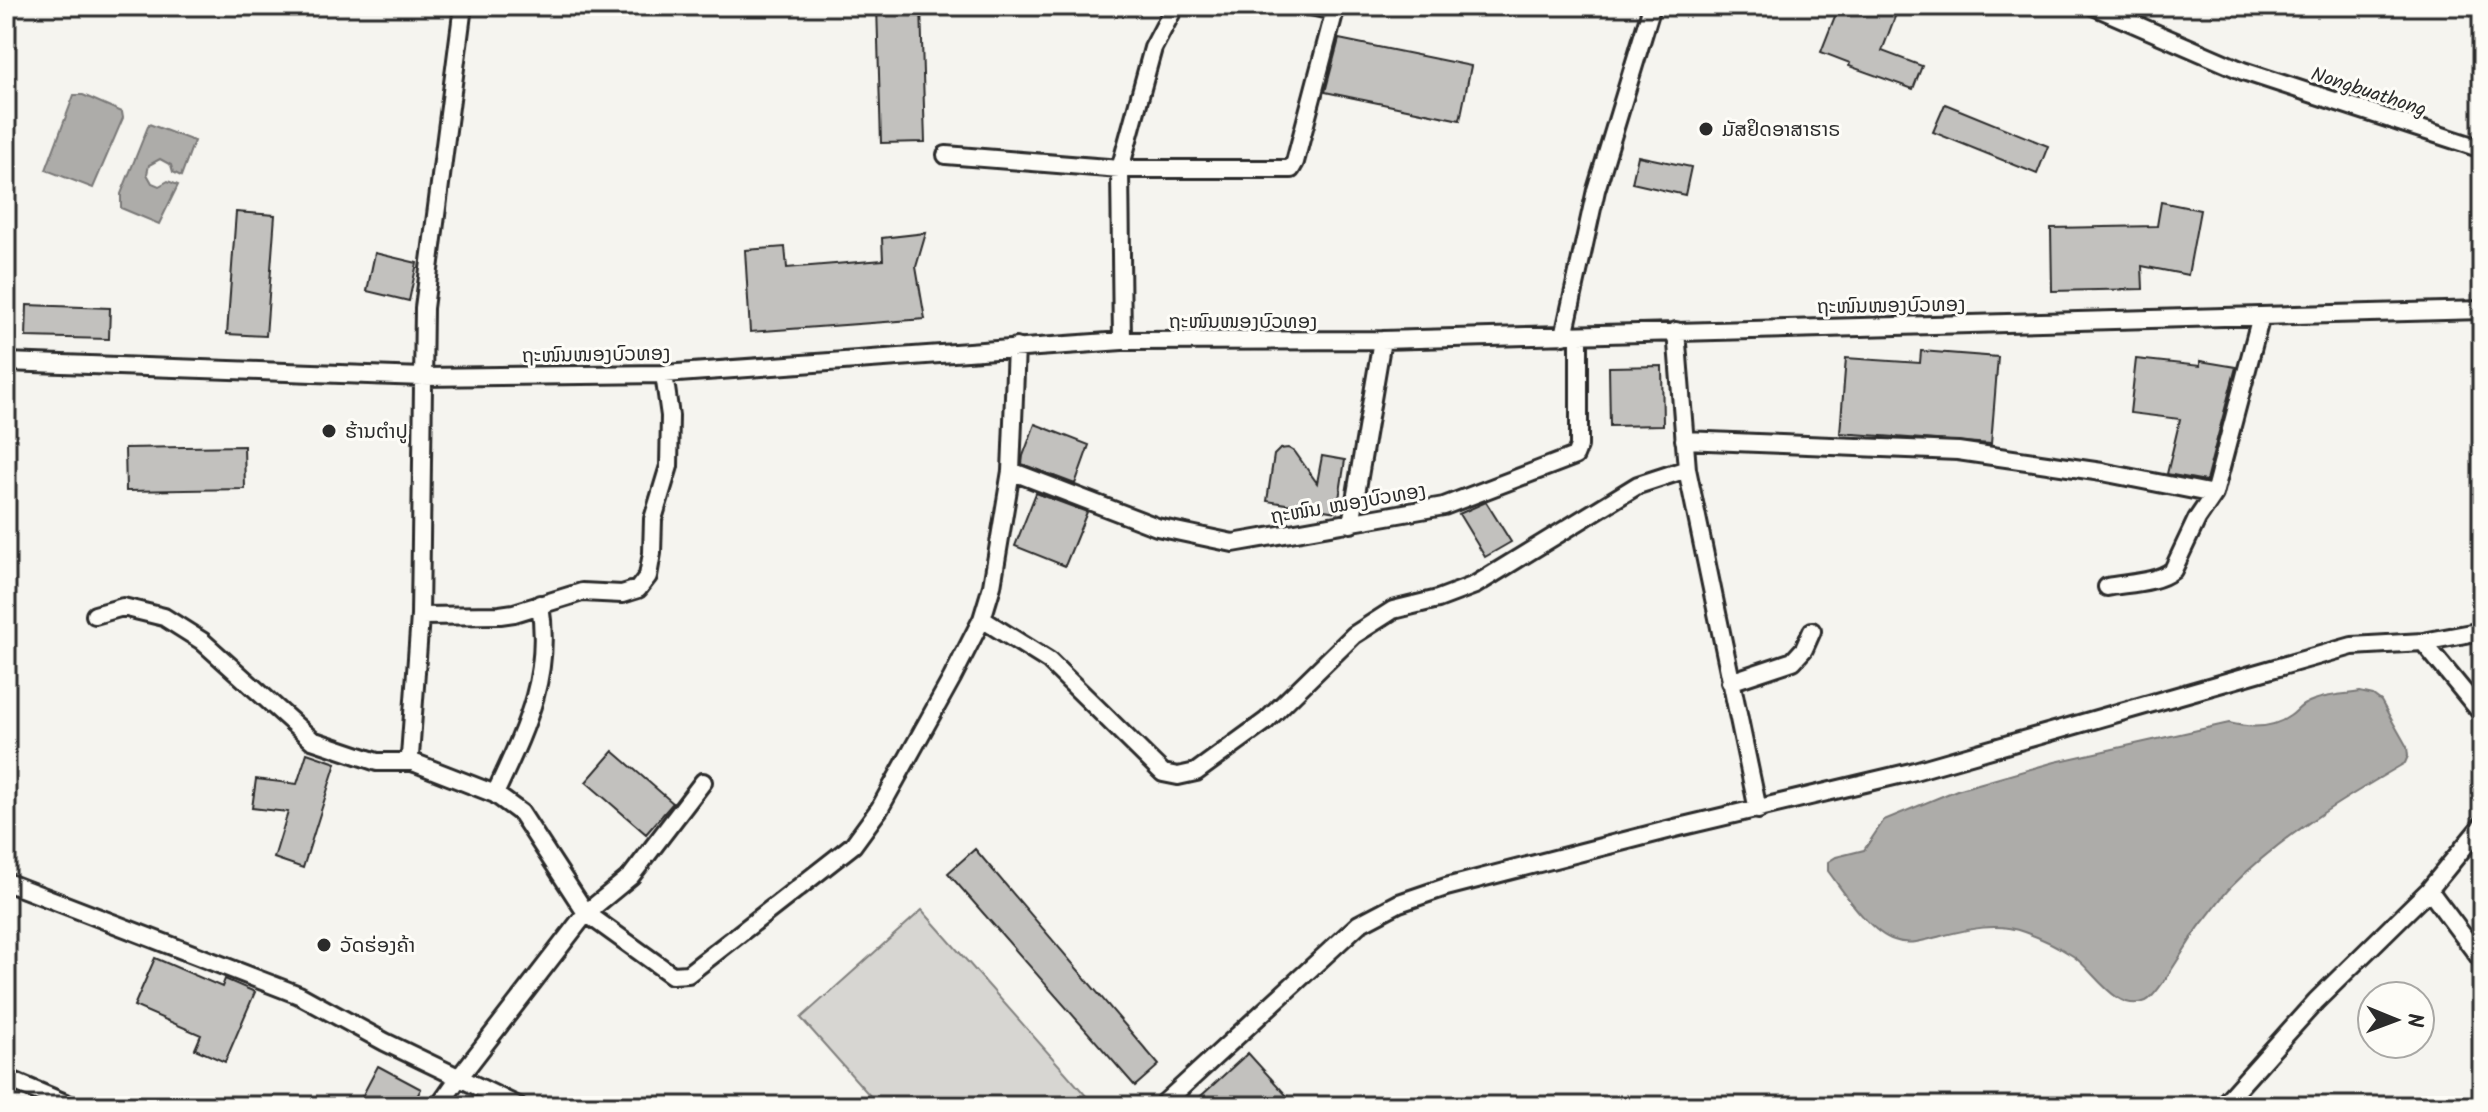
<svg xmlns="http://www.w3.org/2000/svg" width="2488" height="1112" font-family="Kalam,'Noto Sans Lao',sans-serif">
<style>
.green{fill:#d7d6d2;stroke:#81807e;stroke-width:2}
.water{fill:#adaca9;stroke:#797877;stroke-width:2}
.building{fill:#c2c1be;stroke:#2b2b2b;stroke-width:2}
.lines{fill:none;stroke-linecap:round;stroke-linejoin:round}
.minor-casing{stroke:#2b2b2b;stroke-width:22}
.minor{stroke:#fdfcf7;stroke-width:16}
.poi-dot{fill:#2b2b2b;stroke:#fdfcf7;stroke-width:3}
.labels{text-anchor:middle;stroke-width:6;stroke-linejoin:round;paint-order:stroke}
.street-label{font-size:20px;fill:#2b2b2b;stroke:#fdfcf7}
.poi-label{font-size:20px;fill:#2b2b2b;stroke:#fdfcf7;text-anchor:start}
</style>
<rect width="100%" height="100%" fill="#f5f4ef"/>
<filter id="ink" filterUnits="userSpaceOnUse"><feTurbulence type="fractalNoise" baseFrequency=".0125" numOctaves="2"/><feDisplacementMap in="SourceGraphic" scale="16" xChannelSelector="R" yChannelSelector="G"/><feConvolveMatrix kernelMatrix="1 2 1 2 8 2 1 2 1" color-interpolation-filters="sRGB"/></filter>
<g filter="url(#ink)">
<path class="green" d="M 922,910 L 1095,1106 L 879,1106 L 801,1018 Z"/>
<path class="water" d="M 74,95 L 83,95 L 122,112 L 123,118 L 93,188 L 46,170 Z
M 149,124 L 194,141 L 181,176 L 173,172 L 171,165 L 160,159 L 149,165 L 147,174 L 152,183 L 159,186 L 168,181 L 178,185 L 159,224 L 121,208 L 121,194 Z
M 2360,692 L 2373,695 L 2381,701 L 2407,747 L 2408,756 L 2405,763 C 2343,799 2283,835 2232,886 C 2221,897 2212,911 2202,923 C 2189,939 2160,994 2146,1001 C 2116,1014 2094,970 2073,956 C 2058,946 2041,938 2024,932 C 1997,922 1969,929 1941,936 C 1926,940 1910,946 1894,940 C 1870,933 1843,891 1828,871 L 1828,862 L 1836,857 L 1864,850 L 1884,820 L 1957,790 L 2055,762 L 2229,723 C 2249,728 2272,729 2290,716 C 2295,713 2299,707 2305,704 C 2320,695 2343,695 2360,692 Z"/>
<path class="building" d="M 877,6 L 921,6 L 925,142 L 881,143 Z
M 1839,6 L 1899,6 L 1882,51 L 1922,66 L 1913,89 L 1849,66 L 1850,63 L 1821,52 Z
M 1339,39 L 1471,66 L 1460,120 L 1325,92 Z
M 1945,104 L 2048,146 L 2037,174 L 1933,132 Z
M 1638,156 L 1691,167 L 1685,195 L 1632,183 Z
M 2161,202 L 2200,210 L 2188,275 L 2142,266 L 2143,289 L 2052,291 L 2051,228 L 2157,226 Z
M 236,212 L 275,215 L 266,336 L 227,334 Z
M 926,233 L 916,267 L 925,319 L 750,332 L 745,250 L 785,247 L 787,268 L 883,260 L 882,238 Z
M 375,253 L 417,263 L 409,301 L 367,291 Z
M 27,305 L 110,308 L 109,339 L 26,337 Z
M 1921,351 L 1998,357 L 1991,444 L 1840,433 L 1846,358 L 1920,363 Z
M 2136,359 L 2200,366 L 2200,361 L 2236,367 L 2206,481 L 2167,474 L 2180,419 L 2130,413 Z
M 1662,366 L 1663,425 L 1610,426 L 1609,367 Z
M 1035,424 L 1089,445 L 1075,484 L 1022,464 L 1023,456 Z
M 244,446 L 245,489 L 126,491 L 125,448 Z
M 1288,448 L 1295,452 L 1317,483 L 1322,456 L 1345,460 L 1337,512 L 1267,501 L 1274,455 L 1280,449 Z
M 1036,493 L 1087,512 L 1065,566 L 1015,546 Z
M 1486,502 L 1511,542 L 1485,557 L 1459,514 Z
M 613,751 L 673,803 L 646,834 L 586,782 Z
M 307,753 L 336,763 L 303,868 L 274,858 L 288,812 L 252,808 L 256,779 L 297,784 Z
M 975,849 L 1159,1065 L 1135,1086 L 948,873 Z
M 155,958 L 222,987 L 225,979 L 255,992 L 225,1062 L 195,1049 L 201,1035 L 134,1006 Z
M 1248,1053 L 1296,1106 L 1190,1106 Z
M 378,1066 L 421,1089 L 412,1106 L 357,1106 Z"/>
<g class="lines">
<defs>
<path id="minor" d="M 463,6 L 424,308 L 420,616 L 410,756 L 412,762 L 418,764 L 495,794 L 521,813 L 586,913 L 672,975 L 688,974 L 853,845 L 880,808 L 952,678 L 982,619 L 992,586 L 1011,471 L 1016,347
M 1311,6 L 1333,11
M 2093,6 L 2243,71 L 2482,149
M 946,155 L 1120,169 L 1291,169 L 1295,162 L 1336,6
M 1676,331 L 1687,469 L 1758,810
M 1564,336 L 1596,190 L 1652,6
M 1122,341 L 1120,169 L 1153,48 L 1175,6
M 6,362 L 423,377 L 664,374 L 1122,341 L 1382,340 L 2482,310
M 1684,440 L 1958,451 L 2102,472 L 2214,494
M 1011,471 L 1157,527 L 1233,543 L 1444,506 L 1575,456 L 1579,446 L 1579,336
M 1351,524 L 1382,340
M 2107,587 C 2128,583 2157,583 2173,570 L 2197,519 L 2214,494 L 2261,316
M 95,615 L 123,607 L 164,617 L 202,641 L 312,740 L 377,762 L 412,762
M 420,616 L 500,615 L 514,613 L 582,592 L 622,594 L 638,589 L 648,576 L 652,553 L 653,519 L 669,466 L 670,416 L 664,374
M 982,619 L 1049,661 L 1163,773 L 1178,776 L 1196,772 L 1266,721 L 1354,635 L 1393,610 L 1438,599 L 1475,585 L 1638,485 L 1687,469
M 2423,642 L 2482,714
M 1730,682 L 1793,661 L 1804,649 L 1812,631
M 495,794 C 525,729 552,677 540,604
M 6,882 L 299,995 L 385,1042 L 518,1106
M 2429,890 L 2482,961
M 6,1078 L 72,1106
M 439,1106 L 458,1079 L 586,913 L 631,876 L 703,782
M 1161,1106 L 1359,924 L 1399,903 L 1446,887 L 1679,827 L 1911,772 L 2352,646 L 2423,642 L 2482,631
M 2222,1106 L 2316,1001 L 2429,890 L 2482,825"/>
</defs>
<use href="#minor" class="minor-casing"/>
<use href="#minor" class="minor"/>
</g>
</g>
<g class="poi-dot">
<circle cx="1706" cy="129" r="8"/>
<circle cx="329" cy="431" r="8"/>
<circle cx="324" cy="945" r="8"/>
</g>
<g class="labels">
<g class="street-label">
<text transform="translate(2369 91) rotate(18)" y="7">Nongbuathong</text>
<text transform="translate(1891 305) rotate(-1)" y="7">ຖະໜົນໜອງບົວທອງ</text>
<text x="1243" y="328">ຖະໜົນໜອງບົວທອງ</text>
<text transform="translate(596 354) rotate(-1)" y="7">ຖະໜົນໜອງບົວທອງ</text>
<text transform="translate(1348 503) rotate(-10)" y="7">ຖະໜົນ ໝອງບົວທອງ</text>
</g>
<g class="poi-label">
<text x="1722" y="136">ມັສຢິດອາສາຮາຣ</text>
<text x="345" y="438">ຮ້ານຕຳປູ</text>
<text x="340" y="952">ວັດຮ່ອງຄ້າ</text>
</g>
</g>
<rect width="2488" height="1112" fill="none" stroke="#fdfcf7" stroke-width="32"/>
<rect x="16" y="16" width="2456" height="1080" fill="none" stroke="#2b2b2b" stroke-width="3" filter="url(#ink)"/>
<g transform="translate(2396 1020) rotate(91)"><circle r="38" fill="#fdfcf7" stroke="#a9a8a5" stroke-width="2"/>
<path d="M0-6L14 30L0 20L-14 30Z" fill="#2b2b2b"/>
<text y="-12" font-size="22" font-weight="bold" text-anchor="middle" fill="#2b2b2b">N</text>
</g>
</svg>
